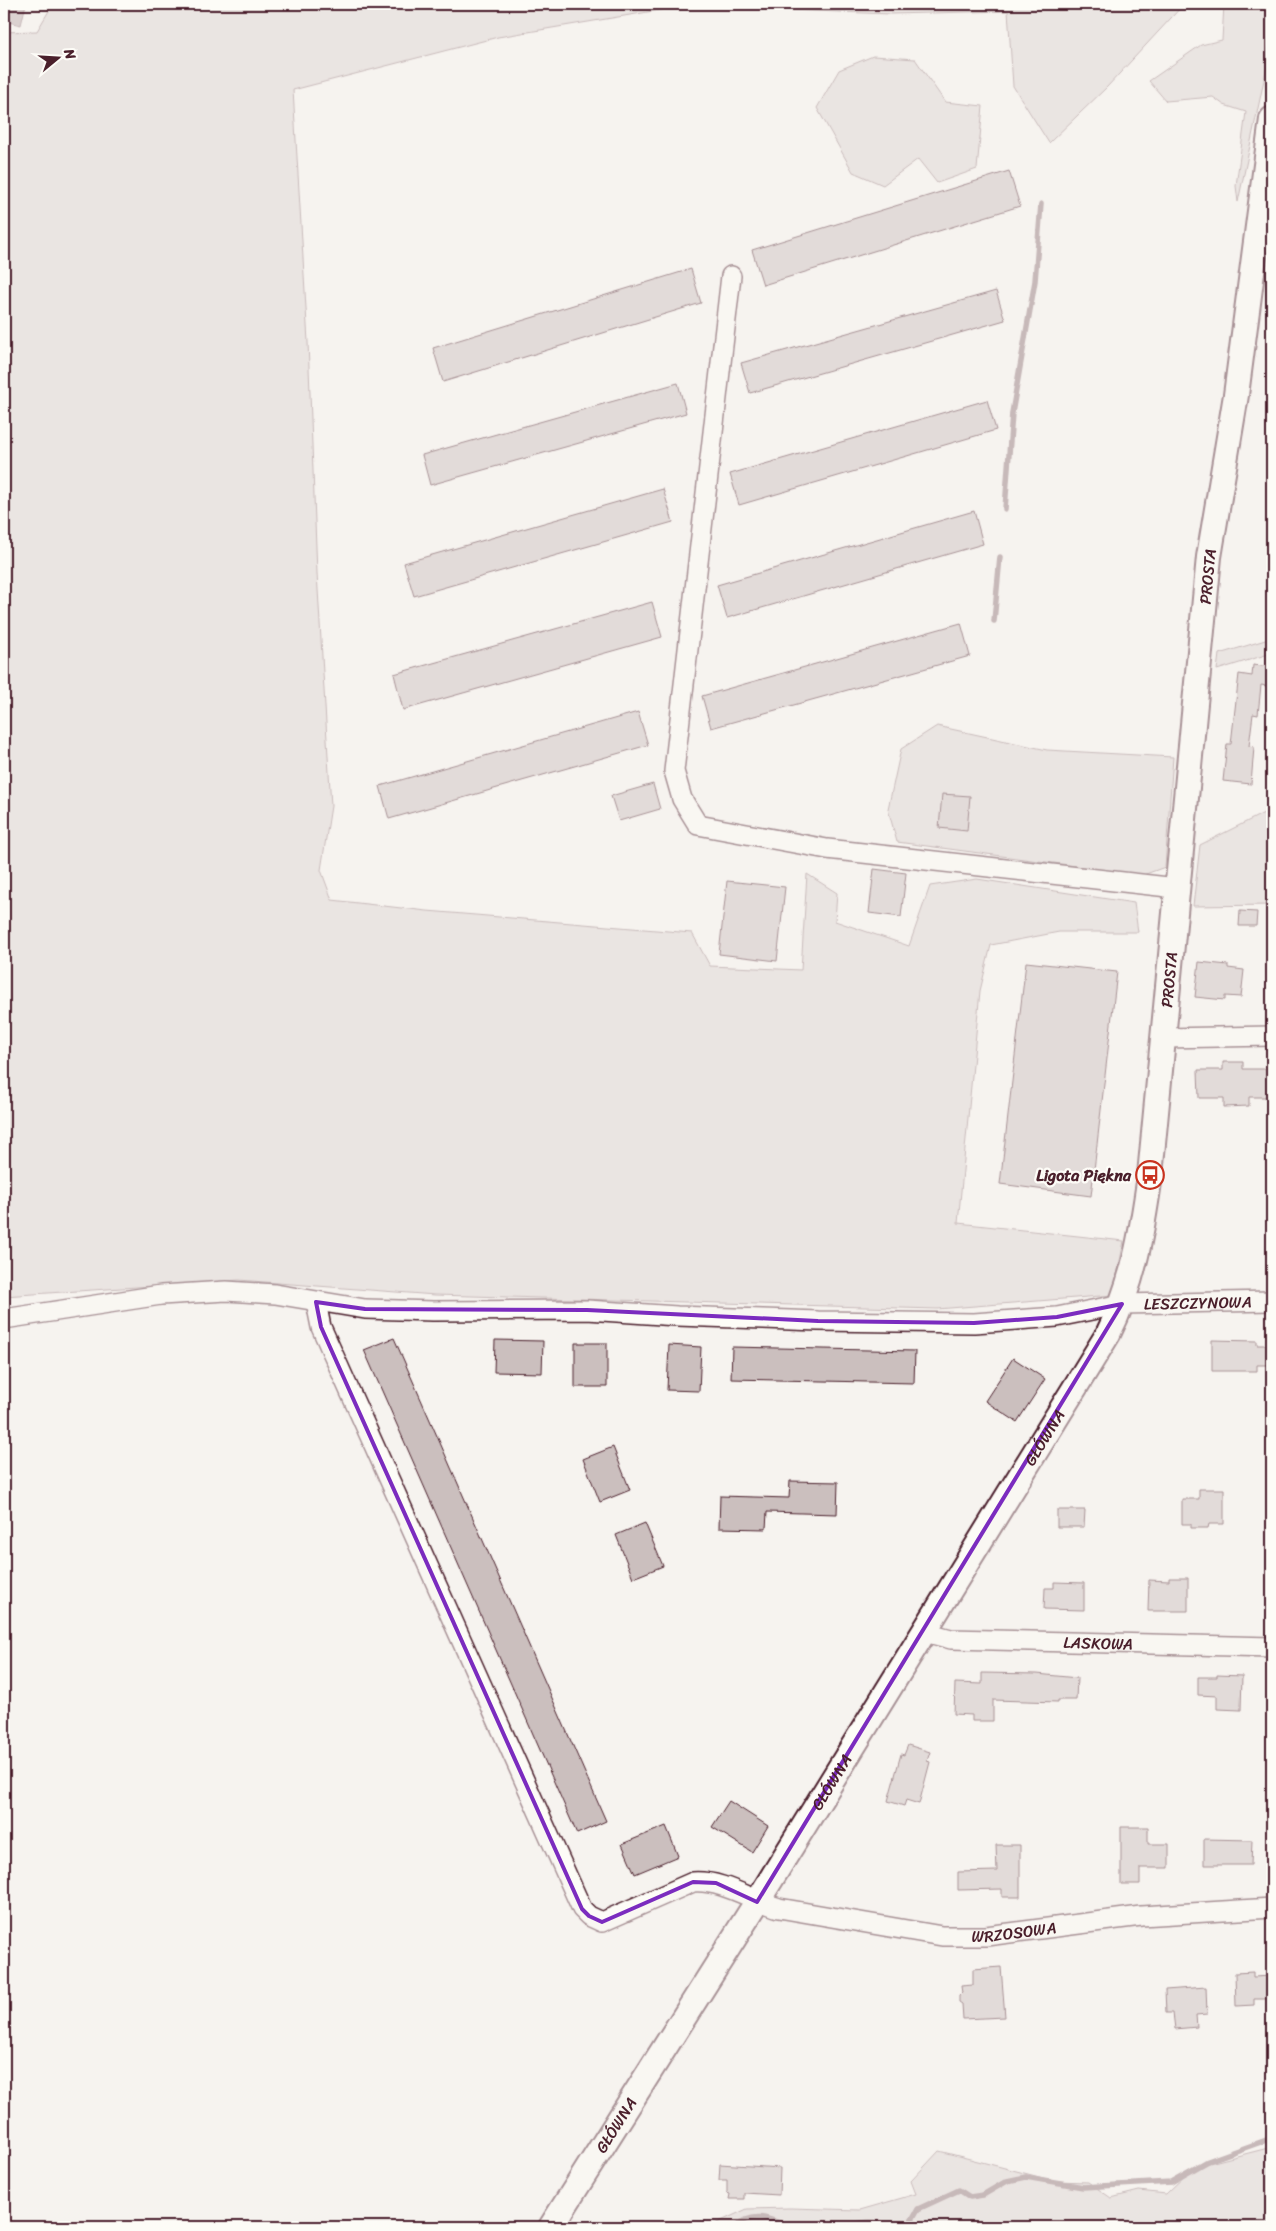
<svg xmlns="http://www.w3.org/2000/svg" width="1276" height="2231" font-family="Sriracha,sans-serif">
<style>
.green{fill:#dcd4d2;stroke:#937a7e}
.water{fill:#bbabac;stroke:#8e7378}
.lines{fill:none;stroke-linecap:round;stroke-linejoin:round}
.stream{stroke:#8e7378;stroke-width:5.5}
.building{fill:#cbbfbe;stroke:#4a1f2b}
.minor-casing{stroke:#4a1f2b;stroke-width:22}
.tertiary-casing{stroke:#4a1f2b;stroke-width:28}
.minor{stroke:#fdfcf7;stroke-width:19}
.tertiary{stroke:#fdfcf7;stroke-width:24}
.marked{fill:none;stroke:#7b2cbf;stroke-width:4;stroke-linejoin:round}
.labels{text-anchor:middle;stroke-width:4.5;stroke-linejoin:round;paint-order:stroke}
.street-label{font-size:16px;fill:#4a1f2b;stroke:#fdfcf7}
.poi-label{font-size:16px;font-weight:bold;fill:#4a1f2b;stroke:#fdfcf7;text-anchor:end}
</style>
<rect width="100%" height="100%" fill="#f6f3ef"/>
<filter id="ink" filterUnits="userSpaceOnUse"><feTurbulence type="fractalNoise" baseFrequency=".02" numOctaves="2"/><feDisplacementMap in="SourceGraphic" scale="10" xChannelSelector="R" yChannelSelector="G"/><feConvolveMatrix kernelMatrix="1 2 1 2 8 2 1 2 1" color-interpolation-filters="sRGB"/></filter>
<g filter="url(#ink)">
<path class="green" d="M 53,4 L 1184,4 L 1107,87 L 1049,143 L 1013,86 L 1008,11 L 891,14 L 684,6 L 498,37 L 293,90 L 308,342 L 317,573 L 331,806 L 321,870 L 332,900 L 427,911 L 692,933 L 710,966 L 801,970 L 807,874 L 837,893 L 835,921 L 909,946 L 930,886 L 977,879 L 1134,903 L 1138,932 L 1059,932 L 991,945 L 980,991 L 958,1223 L 1124,1241 L 1113,1295 L 937,1309 L 435,1295 L 239,1280 L 4,1296 L 4,32 L 37,31 Z
M 1224,4 L 1272,4 L 1267,66 L 1238,202 L 1236,186 L 1246,112 L 1224,105 L 1213,97 L 1166,101 L 1149,81 L 1201,45 L 1222,40 Z
M 873,56 L 915,59 L 945,102 L 983,106 L 977,169 L 937,183 L 918,159 L 883,185 L 853,172 L 817,108 L 839,70 Z
M 1272,638 L 1272,653 L 1217,670 L 1219,654 Z
M 937,726 L 1047,750 L 1173,757 L 1165,867 L 1143,875 L 897,842 L 888,809 L 901,749 Z
M 1272,809 L 1272,905 L 1193,906 L 1200,845 Z
M 1272,2147 L 1272,2227 L 708,2227 L 747,2209 L 790,2208 L 860,2210 L 916,2194 L 911,2181 L 939,2151 L 1055,2181 L 1088,2182 L 1111,2198 L 1139,2191 L 1166,2194 L 1194,2167 Z"/>
<path class="water" d="M 4,4 L 26,4 L 21,25 L 4,21 Z"/>
<g class="lines">
<path class="stream" d="M 1005,509 L 1012,413 L 1035,281 L 1041,204
M 994,621 L 1000,557
M 735,2227 C 754,2211 768,2218 789,2227
M 841,2227 C 858,2224 873,2218 889,2227
M 893,2227 L 910,2223 L 918,2209 L 959,2190 L 970,2197 L 983,2195 L 1007,2181 L 1026,2177 L 1083,2187 L 1171,2182 L 1208,2161 L 1272,2138"/>
</g>
<path class="building" d="M 1009,171 L 1020,206 L 763,285 L 752,250 Z
M 691,269 L 701,303 L 443,382 L 433,348 Z
M 996,291 L 1005,320 L 750,393 L 741,363 Z
M 678,383 L 686,413 L 430,485 L 422,455 Z
M 987,400 L 996,430 L 739,505 L 730,474 Z
M 663,489 L 673,522 L 414,596 L 404,563 Z
M 974,511 L 983,544 L 727,618 L 717,585 Z
M 652,602 L 662,637 L 403,710 L 394,674 Z
M 961,623 L 970,656 L 711,728 L 702,696 Z
M 1253,665 L 1272,667 L 1272,687 L 1261,685 L 1258,715 L 1253,714 L 1249,746 L 1254,747 L 1251,784 L 1223,781 L 1227,744 L 1231,744 L 1239,674 L 1252,676 Z
M 638,712 L 648,745 L 389,819 L 380,786 Z
M 653,784 L 660,809 L 619,821 L 611,796 Z
M 942,794 L 970,796 L 967,831 L 939,828 Z
M 874,869 L 906,873 L 901,917 L 869,913 Z
M 727,881 L 785,887 L 777,961 L 719,954 Z
M 1240,911 L 1257,912 L 1256,926 L 1239,926 Z
M 1026,962 L 1117,972 L 1091,1196 L 1000,1184 Z
M 1199,962 L 1228,965 L 1228,968 L 1244,970 L 1241,997 L 1225,996 L 1225,1000 L 1195,997 Z
M 1223,1062 L 1243,1062 L 1243,1069 L 1272,1069 L 1272,1097 L 1249,1097 L 1249,1106 L 1224,1107 L 1224,1098 L 1199,1098 L 1198,1070 L 1223,1070 Z
M 394,1338 L 606,1821 L 577,1834 L 364,1350 Z
M 495,1340 L 543,1341 L 542,1373 L 494,1372 Z
M 1212,1340 L 1257,1341 L 1257,1345 L 1269,1345 L 1269,1365 L 1257,1365 L 1257,1371 L 1212,1371 Z
M 575,1343 L 607,1343 L 607,1387 L 575,1387 Z
M 669,1345 L 701,1347 L 699,1391 L 667,1390 Z
M 732,1347 L 915,1351 L 914,1383 L 731,1379 Z
M 1013,1358 L 1045,1379 L 1017,1422 L 985,1401 Z
M 613,1447 L 630,1490 L 600,1502 L 583,1459 Z
M 790,1481 L 838,1482 L 837,1514 L 767,1512 L 766,1529 L 719,1528 L 720,1496 L 789,1498 Z
M 1199,1489 L 1224,1489 L 1224,1524 L 1209,1524 L 1208,1528 L 1191,1528 L 1191,1524 L 1182,1524 L 1182,1499 L 1199,1499 Z
M 1057,1510 L 1085,1510 L 1084,1527 L 1057,1527 Z
M 645,1523 L 663,1566 L 633,1578 L 616,1535 Z
M 1169,1578 L 1188,1578 L 1188,1611 L 1148,1611 L 1149,1580 L 1169,1581 Z
M 1054,1582 L 1084,1583 L 1084,1610 L 1044,1609 L 1045,1588 L 1054,1588 Z
M 982,1673 L 1037,1674 L 1077,1678 L 1076,1700 L 1058,1700 L 1058,1702 L 993,1700 L 993,1721 L 972,1721 L 972,1715 L 954,1714 L 955,1683 L 982,1684 Z
M 1217,1675 L 1242,1676 L 1241,1710 L 1217,1709 L 1217,1696 L 1198,1695 L 1198,1677 L 1217,1677 Z
M 908,1745 L 930,1752 L 927,1761 L 930,1762 L 919,1804 L 906,1800 L 904,1806 L 888,1801 L 901,1754 L 904,1755 Z
M 729,1801 L 768,1826 L 752,1852 L 712,1827 Z
M 666,1826 L 678,1856 L 635,1874 L 622,1844 Z
M 1121,1827 L 1148,1827 L 1148,1844 L 1169,1844 L 1169,1868 L 1140,1868 L 1140,1884 L 1121,1884 Z
M 1204,1839 L 1252,1840 L 1251,1865 L 1204,1865 Z
M 996,1845 L 1020,1845 L 1020,1897 L 1002,1897 L 1002,1889 L 958,1890 L 958,1872 L 997,1871 Z
M 1001,1967 L 1005,2017 L 963,2019 L 962,2004 L 959,2002 L 959,1996 L 962,1993 L 961,1986 L 973,1985 L 973,1969 Z
M 1253,1972 L 1253,1977 L 1272,1976 L 1272,1999 L 1254,1999 L 1254,2005 L 1236,2006 L 1235,1973 Z
M 1206,1987 L 1207,2014 L 1196,2015 L 1197,2027 L 1175,2029 L 1173,2013 L 1166,2013 L 1165,1990 Z
M 720,2164 L 780,2168 L 779,2195 L 744,2193 L 744,2199 L 729,2199 L 730,2194 L 727,2193 L 727,2180 L 719,2180 Z"/>
<g class="lines">
<defs>
<g id="minor">
<path d="M 731,276 L 674,771 L 682,799 L 698,825 L 827,849 L 1177,888"/>
<path d="M 1164,1038 L 1272,1036"/>
<path id="s1" d="M 316,1302 L 321,1327 L 582,1909 L 589,1916 L 602,1922 L 693,1882 C 723,1880 751,1900 779,1908 L 942,1936 L 986,1936 L 1141,1916 L 1272,1908"/>
<path id="s2" d="M 4,1319 L 161,1295 L 226,1291 L 275,1294 L 365,1309 L 433,1311 L 587,1310 L 677,1316 L 818,1321 L 974,1323 L 1057,1317 L 1122,1304 L 1272,1301"/>
<path id="s3" d="M 925,1632 L 951,1639 L 1272,1647"/>
</g>
<g id="tertiary">
<path id="s4" d="M 551,2227 L 757,1902 L 1108,1334 C 1134,1282 1142,1232 1150,1175 L 1209,557 L 1236,395 L 1272,119"/>
</g>
</defs>
<use href="#minor" class="minor-casing"/>
<use href="#tertiary" class="tertiary-casing"/>
<use href="#minor" class="minor"/>
<use href="#tertiary" class="tertiary"/>
</g>
</g>
<path d="M0 0H1276V2231H0ZM 316,1302 L 365,1309 L 587,1310 L 818,1321 L 974,1323 L 1057,1317 L 1122,1304 L 757,1902 L 716,1883 L 693,1882 L 602,1922 L 589,1916 L 582,1909 L 321,1327 Z" fill="#f6f3ef" fill-opacity=".55" fill-rule="evenodd"/>
<path class="marked" d="M 316,1302 L 365,1309 L 587,1310 L 818,1321 L 974,1323 L 1057,1317 L 1122,1304 L 757,1902 L 716,1883 L 693,1882 L 602,1922 L 589,1916 L 582,1909 L 321,1327 Z"/>
<defs>
<symbol id="bus-ring" viewBox="-11 -11 22 22"><circle r="9.5" fill="#fdfcf7" stroke="#c8321e" stroke-width="1.5"/><path d="M-5-6H5V4H4V6H2V4H-2V6H-4V4H-5ZM-3.5-4V0h7V-4ZM-3.5 1.2v1.5H-2V1.2ZM2 1.2v1.5H3.5V1.2Z" fill="#c8321e"/></symbol>
</defs>
<g fill-rule="evenodd">
<use href="#bus-ring" x="1134" y="1159" width="32" height="32"/>
</g>
<g class="labels">
<g class="street-label">
<text dy="6" stroke="none"><textPath href="#s4" startOffset="1819">PROSTA</textPath></text>
<text dy="6" stroke="none"><textPath href="#s4" startOffset="1414">PROSTA</textPath></text>
<text dy="6" stroke="none"><textPath href="#s2" startOffset="1199">LESZCZYNOWA</textPath></text>
<text dy="6" stroke="none"><textPath href="#s4" startOffset="931">GŁÓWNA</textPath></text>
<text dy="6" stroke="none"><textPath href="#s3" startOffset="174">LASKOWA</textPath></text>
<text dy="6" stroke="none"><textPath href="#s4" startOffset="526">GŁÓWNA</textPath></text>
<text dy="6" stroke="none"><textPath href="#s1" startOffset="1115">WRZOSOWA</textPath></text>
<text dy="6" stroke="none"><textPath href="#s4" startOffset="121">GŁÓWNA</textPath></text>
</g>
<g class="poi-label">
<text x="1131" y="1181">Ligota Piękna</text>
</g>
</g>
<rect width="1276" height="2231" fill="none" stroke="#fdfcf7" stroke-width="20"/>
<rect x="10" y="10" width="1256" height="2211" fill="none" stroke="#4a1f2b" stroke-width="2" filter="url(#ink)"/>
<g transform="translate(58 58) rotate(72)" stroke="#fdfcf7" stroke-width="4" paint-order="stroke">
<path d="M0-4L9 19L0 12L-9 19Z" fill="#4a1f2b"/>
<text y="-8" font-size="14" font-weight="bold" text-anchor="middle" fill="#4a1f2b">N</text>
</g>
</svg>
